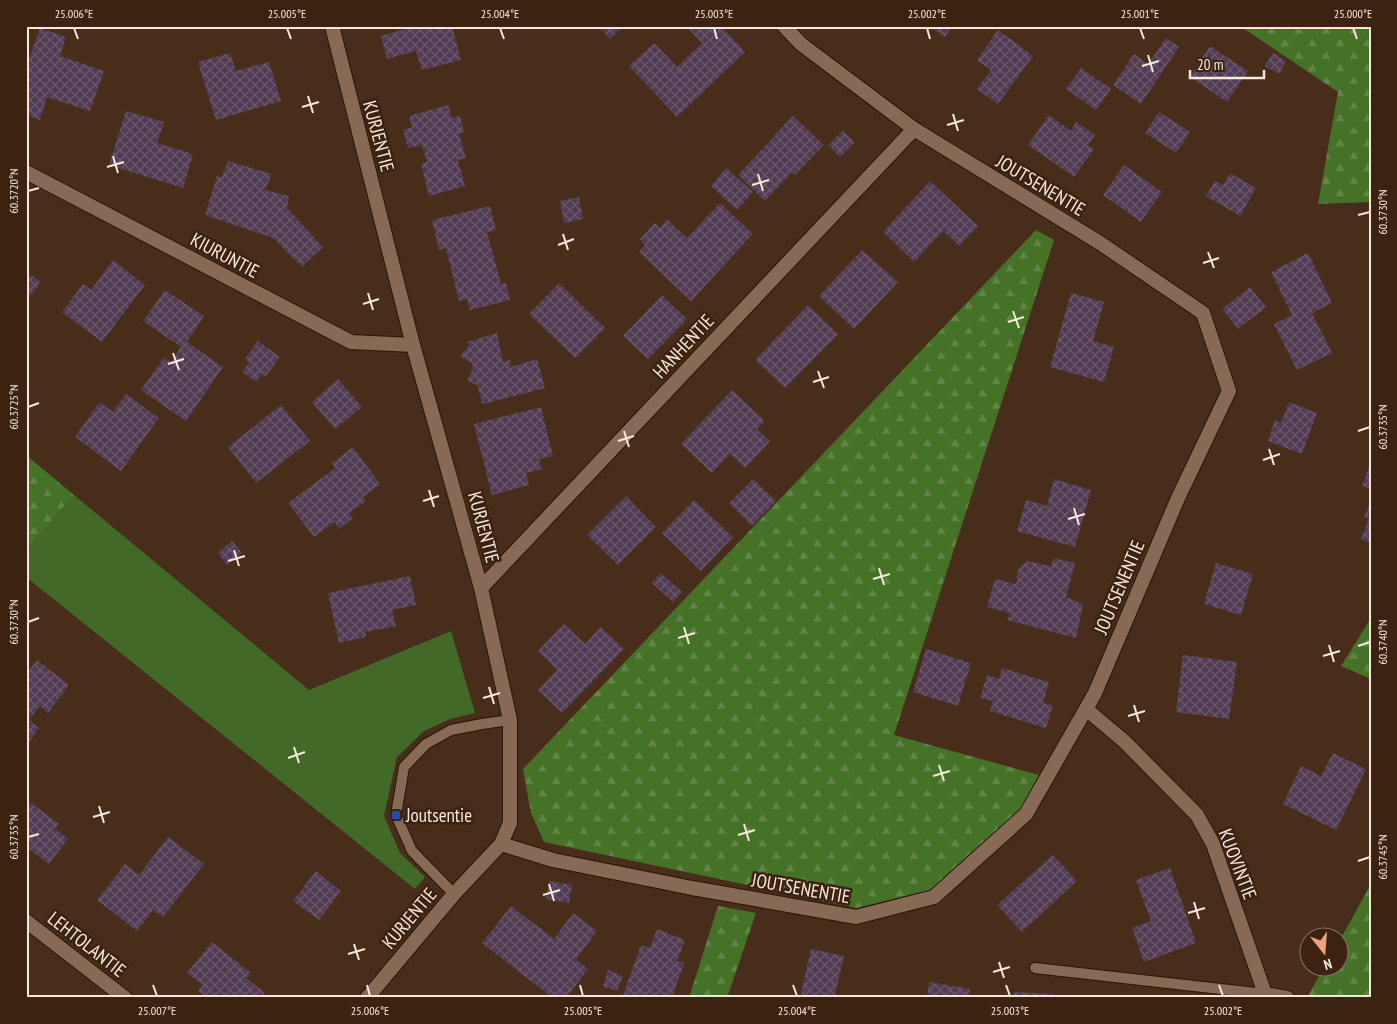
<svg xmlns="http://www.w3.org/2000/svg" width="1397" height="1024" font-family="'PT Sans Narrow',sans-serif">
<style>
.green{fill:#436929}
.forest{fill:url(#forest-firs)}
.building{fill:url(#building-cross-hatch)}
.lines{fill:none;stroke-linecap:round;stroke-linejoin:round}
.service-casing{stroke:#2c1503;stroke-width:12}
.minor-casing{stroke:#2c1503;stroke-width:16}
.service{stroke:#876a56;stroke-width:10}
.minor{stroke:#876a56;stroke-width:14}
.ticks{fill:none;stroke:#f8e7db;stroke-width:2}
.transit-dot{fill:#1a4fb4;stroke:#3c2311;stroke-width:2}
.labels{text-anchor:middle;stroke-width:5;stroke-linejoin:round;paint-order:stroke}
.street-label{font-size:19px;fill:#f8e7db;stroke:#3c2311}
.poi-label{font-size:19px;fill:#f8e7db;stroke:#3c2311;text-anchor:start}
.neatline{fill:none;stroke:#f8e7db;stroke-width:2}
.ticks-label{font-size:12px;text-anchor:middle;fill:#f8e7db}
</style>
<defs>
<pattern id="forest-firs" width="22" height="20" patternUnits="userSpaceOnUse" patternTransform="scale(1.25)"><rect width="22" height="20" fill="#467228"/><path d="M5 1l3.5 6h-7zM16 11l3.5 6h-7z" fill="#618647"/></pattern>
<pattern id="building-cross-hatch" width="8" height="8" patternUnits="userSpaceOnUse" patternTransform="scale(1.25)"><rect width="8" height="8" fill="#523c54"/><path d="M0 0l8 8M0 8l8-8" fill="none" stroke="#6c586c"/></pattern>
</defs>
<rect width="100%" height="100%" fill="#472d1a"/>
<path class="green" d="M 74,495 L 309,690 L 451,631 L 475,713 L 450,719 L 424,731 L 397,757 L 384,816 L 400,853 L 425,877 L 415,889 L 26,577 L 26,551 Z"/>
<path class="forest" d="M 1240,26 L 1371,26 L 1371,202 L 1318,204 L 1338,92 Z
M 1036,230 L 1054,240 L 894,735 L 1039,775 L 1021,808 L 930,890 L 856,908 L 544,842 L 531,813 L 523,769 Z
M 26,455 L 74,495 L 26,551 Z
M 1371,618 L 1371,679 L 1341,666 Z
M 1371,884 L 1371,998 L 1307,998 L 1324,967 L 1340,966 L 1340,940 Z
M 718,906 L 756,913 L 727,998 L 689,998 Z"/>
<path class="building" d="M 404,26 L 452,26 L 461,60 L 422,70 L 416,51 L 387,59 L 381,36 L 405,29 Z
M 598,26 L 623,26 L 610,39 Z
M 686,26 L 721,26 L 745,52 L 677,117 L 629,66 L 654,43 L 677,67 L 702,43 Z
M 929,26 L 952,26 L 945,37 Z
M 40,28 L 66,37 L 60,56 L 104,71 L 90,111 L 47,97 L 40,120 L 26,115 L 26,67 Z
M 998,30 L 1033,56 L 998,104 L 977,89 L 991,70 L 977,60 Z
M 1166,38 L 1179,47 L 1141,104 L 1113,85 L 1134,54 L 1148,64 Z
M 1210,46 L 1248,71 L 1227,102 L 1190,77 Z
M 230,53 L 236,71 L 269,62 L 281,101 L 216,120 L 198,62 Z
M 1273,53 L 1286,61 L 1279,74 L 1265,66 Z
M 1081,68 L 1111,89 L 1096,110 L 1066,89 Z
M 448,105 L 452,118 L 460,116 L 464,132 L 459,134 L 466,158 L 458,160 L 465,186 L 429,196 L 421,164 L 427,162 L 422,145 L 408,148 L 403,130 L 412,127 L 409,116 Z
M 126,111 L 164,122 L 157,143 L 193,154 L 183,188 L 109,165 Z
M 1159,112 L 1190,132 L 1176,153 L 1145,133 Z
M 1049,115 L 1071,131 L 1076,122 L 1095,135 L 1088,145 L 1094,149 L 1074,177 L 1028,145 Z
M 793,116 L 824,145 L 795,175 L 792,172 L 765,201 L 738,175 Z
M 843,131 L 855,142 L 840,157 L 828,145 Z
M 228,161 L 272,174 L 265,190 L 289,196 L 287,208 L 323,247 L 302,267 L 273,238 L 205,215 L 217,176 L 222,177 Z
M 1124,165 L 1162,192 L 1141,222 L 1103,195 Z
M 726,168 L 753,192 L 737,210 L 711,186 Z
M 1230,173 L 1256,188 L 1240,216 L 1206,196 L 1215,181 L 1223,185 Z
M 930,181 L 978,226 L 959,246 L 943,231 L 914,262 L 883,232 Z
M 579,197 L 583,219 L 564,223 L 560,201 Z
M 720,203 L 753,234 L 691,301 L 639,252 L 645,245 L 640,239 L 655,223 L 660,228 L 667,219 L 687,238 Z
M 490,206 L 496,230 L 487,232 L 501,284 L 506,283 L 510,300 L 470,310 L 467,299 L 459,301 L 446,248 L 439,250 L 432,220 Z
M 862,250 L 898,282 L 854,329 L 819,296 Z
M 1308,253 L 1332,303 L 1312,313 L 1332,353 L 1297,370 L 1274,324 L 1292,315 L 1271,272 Z
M 113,260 L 145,285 L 102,342 L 62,312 L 83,284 L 91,290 Z
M 31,275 L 41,282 L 26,301 L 26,281 Z
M 559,283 L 605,328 L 575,358 L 529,314 Z
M 1250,287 L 1266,307 L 1238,329 L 1222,309 Z
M 165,290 L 204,316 L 187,342 L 223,367 L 186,421 L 141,390 L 164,357 L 171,362 L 181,347 L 143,321 Z
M 1071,293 L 1104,302 L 1093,341 L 1114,347 L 1104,382 L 1050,367 Z
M 662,295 L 687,319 L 648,359 L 623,336 Z
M 808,305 L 838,334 L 785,388 L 755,360 Z
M 497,333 L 503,362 L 510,360 L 511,367 L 537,359 L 545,388 L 482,404 L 478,386 L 467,380 L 473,368 L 472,363 L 460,356 L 469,346 L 467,342 Z
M 258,341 L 280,357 L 266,376 L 262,374 L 256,382 L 242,372 L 249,362 L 245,359 Z
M 338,379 L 362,407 L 335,429 L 312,402 Z
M 732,390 L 765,421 L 757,429 L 770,441 L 745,468 L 730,454 L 712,473 L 681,444 Z
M 126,394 L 159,418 L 121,471 L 75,437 L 100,402 L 113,412 Z
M 1289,402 L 1317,413 L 1302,454 L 1268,441 L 1275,420 L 1281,423 Z
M 281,405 L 310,441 L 256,483 L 228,447 Z
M 541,407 L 553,456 L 539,459 L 542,469 L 526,473 L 529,485 L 492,495 L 474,424 Z
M 353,447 L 380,484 L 363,497 L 366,501 L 349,513 L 353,518 L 339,529 L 334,522 L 314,537 L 288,503 L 335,468 L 332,463 Z
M 1371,462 L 1371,489 L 1362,486 Z
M 753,479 L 776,501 L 752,526 L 729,503 Z
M 1054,479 L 1091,490 L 1075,547 L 1017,531 L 1026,500 L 1047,506 Z
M 626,496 L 656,527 L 618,565 L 587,535 Z
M 694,500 L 733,537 L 701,571 L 662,533 Z
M 1371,500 L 1371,543 L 1361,539 L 1369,518 L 1364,517 Z
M 232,541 L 242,553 L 227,565 L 218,553 Z
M 1054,558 L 1075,563 L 1066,597 L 1083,604 L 1076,638 L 1007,620 L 1010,613 L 987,607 L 995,579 L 1016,584 L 1018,570 L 1027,561 L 1051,566 Z
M 1216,563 L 1253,574 L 1241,615 L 1204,604 Z
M 661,573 L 682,592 L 673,602 L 652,583 Z
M 410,576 L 416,605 L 392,610 L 396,626 L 365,632 L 366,637 L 339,643 L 328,593 Z
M 564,624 L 585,644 L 601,627 L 624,649 L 562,713 L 538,690 L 557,670 L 538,651 Z
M 926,649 L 971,663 L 958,706 L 913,692 Z
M 1183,655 L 1237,662 L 1229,719 L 1176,712 Z
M 37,660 L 69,685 L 48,713 L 40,706 L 29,720 L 39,728 L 29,742 L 26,740 L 26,674 Z
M 1002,668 L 1049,682 L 1043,703 L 1053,705 L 1046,728 L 990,711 L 993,701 L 980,698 L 987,675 L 999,679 Z
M 1333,753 L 1366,769 L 1336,830 L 1283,804 L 1301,766 L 1321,776 Z
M 30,802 L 59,824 L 55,829 L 68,839 L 49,864 L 26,847 L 26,808 Z
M 168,837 L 204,864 L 163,917 L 153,910 L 137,931 L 97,900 L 125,864 L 139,875 Z
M 1053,855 L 1077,881 L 1022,932 L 997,905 Z
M 1170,868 L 1196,943 L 1144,962 L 1132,928 L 1151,921 L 1136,880 Z
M 316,871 L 341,891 L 319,920 L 293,901 Z
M 549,881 L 572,885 L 569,903 L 546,899 Z
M 511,906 L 554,939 L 573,913 L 597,931 L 576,959 L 588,969 L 566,998 L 553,998 L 482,943 Z
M 657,929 L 685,940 L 677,961 L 684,963 L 672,998 L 622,998 L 641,945 L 650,948 Z
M 212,942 L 251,973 L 246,978 L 265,993 L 261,998 L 206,998 L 198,991 L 203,985 L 187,973 Z
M 811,949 L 844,956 L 835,994 L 849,998 L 800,998 Z
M 608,970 L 623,976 L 617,991 L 603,986 Z
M 929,982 L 970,989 L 969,998 L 927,998 Z
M 1014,992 L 1053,994 L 1053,998 L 1013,998 Z"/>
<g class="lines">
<defs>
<path id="service" d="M 454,894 L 412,851 L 396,815 L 404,767 L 426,744 L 451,730 L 482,724 L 510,720
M 1035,968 L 1265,994"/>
<path id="minor" d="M 332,26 L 413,345 L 481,588 L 510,720 L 510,823 L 501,844 L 454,894 L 367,998
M 26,172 L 351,342 L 413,345
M 481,588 L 914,129
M 1086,709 L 1125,742 L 1197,815 L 1213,844 L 1265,994 L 1287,998
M 501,844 L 553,860 L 692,888 L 856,917 L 934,897 L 1026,814 L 1095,693 L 1178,498 L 1229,391 L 1203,313 L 1100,243 L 914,129 L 801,44 L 784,26
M 26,921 L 125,998"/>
</defs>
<use href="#service" class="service-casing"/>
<use href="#minor" class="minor-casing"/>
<use href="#service" class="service"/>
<use href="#minor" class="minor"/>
</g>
<path class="ticks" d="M 74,28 L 78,39M 287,28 L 291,39M 500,28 L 504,39M 714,28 L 717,39M 927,28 L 930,39M 1140,28 L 1144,39M 1353,28 L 1357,39M 1148,55 L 1153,72M 1142,66 L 1159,61M 308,96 L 313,113M 302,107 L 319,102M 953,114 L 958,131M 947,125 L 964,120M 113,156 L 118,173M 107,167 L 124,162M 758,174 L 763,191M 752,185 L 769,180M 28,191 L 39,188M 1358,215 L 1370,212M 563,234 L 568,250M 558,245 L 574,239M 1208,252 L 1214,268M 1203,263 L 1219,258M 368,293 L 373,310M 363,304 L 379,299M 1013,311 L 1019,328M 1008,322 L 1024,317M 173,353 L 179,370M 168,364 L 184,359M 818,371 L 824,388M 813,382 L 829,377M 28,407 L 39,403M 624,431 L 629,447M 1358,431 L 1370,427M 618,441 L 634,436M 1269,449 L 1274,465M 1263,460 L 1280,454M 429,490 L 434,507M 423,501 L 439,496M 1074,508 L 1079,525M 1068,519 L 1085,514M 234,550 L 239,566M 228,561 L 245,556M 879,568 L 884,585M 873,579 L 890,574M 28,622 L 39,618M 684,627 L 689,644M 678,638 L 695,633M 1329,645 L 1334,662M 1358,646 L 1370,642M 1323,656 L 1340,651M 489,687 L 494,704M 483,698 L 500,693M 1134,705 L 1139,722M 1128,716 L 1145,711M 294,747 L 299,763M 288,758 L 305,752M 939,765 L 944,781M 933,776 L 950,771M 99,806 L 104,823M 93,817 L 110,812M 744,824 L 749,841M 738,835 L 755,830M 28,837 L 39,834M 1358,861 L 1370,857M 549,884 L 554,901M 543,895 L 560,890M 1194,902 L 1199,919M 1188,913 L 1205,908M 354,944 L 359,960M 348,954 L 365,949M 999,962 L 1004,978M 993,972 L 1010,967M 153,985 L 157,996M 367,985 L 370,996M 580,985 L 583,996M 793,985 L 797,996M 1006,985 L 1010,996M 1219,985 L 1223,996"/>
<rect class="transit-dot" x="391" y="810" width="10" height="10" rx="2.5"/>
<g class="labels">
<g class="street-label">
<text transform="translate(379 136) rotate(75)" y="7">KURJENTIE</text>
<text transform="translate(1041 185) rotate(31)" y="7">JOUTSENENTIE</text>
<text transform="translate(225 255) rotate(28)" y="7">KIURUNTIE</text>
<text transform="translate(683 346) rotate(-47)" y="7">HANHENTIE</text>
<text transform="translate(484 527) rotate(75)" y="7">KURJENTIE</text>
<text transform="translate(1119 587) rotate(-67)" y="7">JOUTSENENTIE</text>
<text transform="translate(1238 864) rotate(69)" y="7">KUOVINTIE</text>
<text transform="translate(801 888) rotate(10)" y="7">JOUTSENENTIE</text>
<text transform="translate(409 918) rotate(-50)" y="7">KURJENTIE</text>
<text transform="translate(87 944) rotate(38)" y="7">LEHTOLANTIE</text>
</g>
<g class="poi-label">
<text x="406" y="822">Joutsentie</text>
</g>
</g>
<rect width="1397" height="1024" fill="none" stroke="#3c2311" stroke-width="55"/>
<g transform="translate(1324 952) rotate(163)"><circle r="24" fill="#3c2311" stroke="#877162"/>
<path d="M0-4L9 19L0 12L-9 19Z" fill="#f2a07f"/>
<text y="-8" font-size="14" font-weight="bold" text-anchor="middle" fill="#f8e7db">N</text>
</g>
<path d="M1190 70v8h74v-8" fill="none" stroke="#f8e7db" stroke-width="2.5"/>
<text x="1197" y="70" font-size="15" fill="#f8e7db" stroke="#3c2311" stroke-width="4" paint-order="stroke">20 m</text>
<rect x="28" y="28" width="1342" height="968" class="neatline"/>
<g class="ticks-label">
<text x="74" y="18">25.006°E</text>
<text x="287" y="18">25.005°E</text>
<text x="500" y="18">25.004°E</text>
<text x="714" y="18">25.003°E</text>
<text x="927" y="18">25.002°E</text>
<text x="1140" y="18">25.001°E</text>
<text x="1353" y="18">25.000°E</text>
<text transform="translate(14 191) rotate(-90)" y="4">60.3720°N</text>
<text transform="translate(1383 212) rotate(-90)" y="4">60.3730°N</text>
<text transform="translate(14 407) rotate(-90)" y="4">60.3725°N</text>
<text transform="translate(1383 427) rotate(-90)" y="4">60.3735°N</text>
<text transform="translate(14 622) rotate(-90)" y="4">60.3730°N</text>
<text transform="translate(1383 642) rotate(-90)" y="4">60.3740°N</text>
<text transform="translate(14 837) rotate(-90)" y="4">60.3735°N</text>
<text transform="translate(1383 857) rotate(-90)" y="4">60.3745°N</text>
<text x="157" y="1015">25.007°E</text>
<text x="370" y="1015">25.006°E</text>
<text x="583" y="1015">25.005°E</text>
<text x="797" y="1015">25.004°E</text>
<text x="1010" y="1015">25.003°E</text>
<text x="1223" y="1015">25.002°E</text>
</g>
</svg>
